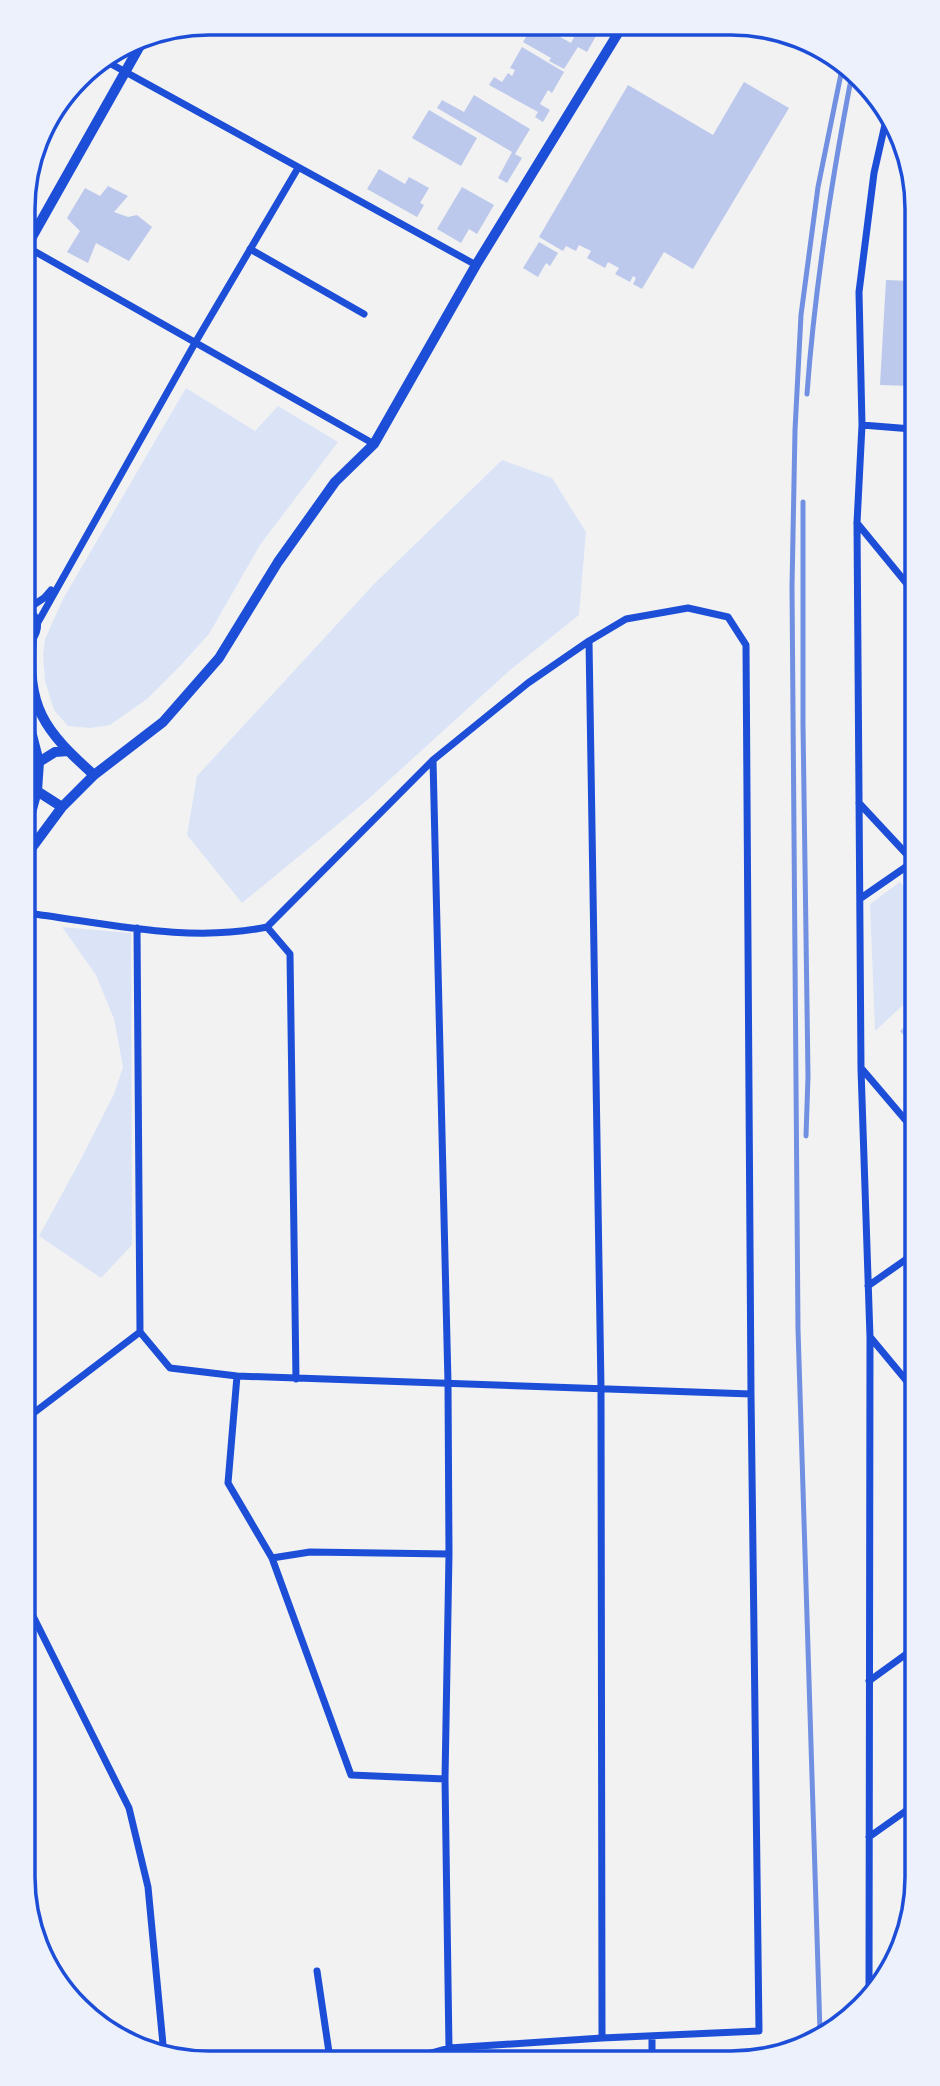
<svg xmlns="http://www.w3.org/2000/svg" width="940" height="2086" font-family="'DM Sans',sans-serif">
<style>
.green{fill:#dbe4f7}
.building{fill:#bdc9ec}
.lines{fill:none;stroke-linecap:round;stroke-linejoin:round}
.minor{stroke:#1d4ed8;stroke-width:7}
.secondary{stroke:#1d4ed8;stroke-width:10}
.rail{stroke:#7290e2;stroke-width:5}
.rim{fill:none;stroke:#1d4ed8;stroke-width:3.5}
</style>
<rect width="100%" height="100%" fill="#f2f2f2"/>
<path class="green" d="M 186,388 L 255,431 L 278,406 L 338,442 L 260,545 L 209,634 L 181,665 L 147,699 L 110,725 L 90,728 L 68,726 L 54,710 L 45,681 L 43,655 L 45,639 L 63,599 Z
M 502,460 L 552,478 L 586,532 L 579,615 L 509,671 L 365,802 L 242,903 L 187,835 L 197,776 L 374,584 Z
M 900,882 L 913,897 L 914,995 L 875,1031 L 870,904 Z
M 62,927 L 131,933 L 132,1245 L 101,1278 L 39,1236 L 81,1159 L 114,1094 L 123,1067 L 114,1019 L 96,975 Z"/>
<path class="building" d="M 533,25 L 539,25 L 571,43 L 574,37 L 552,25 L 602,25 L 587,52 L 578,47 L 564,69 L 549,61 L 551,58 L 523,42 Z
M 522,47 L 564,72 L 552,93 L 548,90 L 540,104 L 550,110 L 543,122 L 535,117 L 538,112 L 489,85 L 494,77 L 502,82 L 508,73 L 512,76 L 515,70 L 510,68 Z
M 744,82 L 789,108 L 693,269 L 664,252 L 642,289 L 633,284 L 636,278 L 633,276 L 630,282 L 615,274 L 619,268 L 608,262 L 605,268 L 587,258 L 591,251 L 579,245 L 576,251 L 566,246 L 563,251 L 539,237 L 628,85 L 713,135 Z
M 474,95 L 530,129 L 515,154 L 522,158 L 507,183 L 498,178 L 512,152 L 437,108 L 442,100 L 464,112 Z
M 429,110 L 477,138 L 461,166 L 412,138 Z
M 379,169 L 405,184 L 409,177 L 429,188 L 420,203 L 424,205 L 417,217 L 367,189 Z
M 108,186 L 128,196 L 114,212 L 128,217 L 137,215 L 152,227 L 129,261 L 96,243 L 88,263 L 67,252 L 80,231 L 67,218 L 85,188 L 100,196 Z
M 462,187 L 494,205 L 477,234 L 469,229 L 461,243 L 437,229 Z
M 539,242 L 558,253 L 550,266 L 546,263 L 538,277 L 523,268 Z
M 886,280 L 911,281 L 912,386 L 880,385 Z
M 914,1019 L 914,1047 L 900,1031 Z"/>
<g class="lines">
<path class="minor" d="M 102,59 L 476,265
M 27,247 L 374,444
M 250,249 L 364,314
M 862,425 L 912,429
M 857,523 L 912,590
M 26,610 L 44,598 L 51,590
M 37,624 L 195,343 L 298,168
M 589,641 L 601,1389 L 602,2038
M 433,760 L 448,1383 L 449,1554 L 445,1779 L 449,2048
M 859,803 L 913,861
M 861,898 L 913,862
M 26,910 L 34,914 C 110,924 191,943 267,927 L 433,760 L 528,683 L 589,641 L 626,619 L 688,608 L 728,617 L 746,645 L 751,1394 L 759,2031 L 602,2038 L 449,2048 L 409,2059
M 267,927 L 290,954 L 296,1379
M 137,928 L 140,1332
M 862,1069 L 914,1130
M 868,1286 L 915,1253
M 140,1332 L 170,1368 L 237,1376 L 751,1394
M 871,1338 L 915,1391
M 237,1376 L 228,1483 L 272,1558
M 27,1418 L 140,1332
M 28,1606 L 129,1808 L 148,1887 L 164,2055
M 869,1681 L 916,1647
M 445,1779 L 351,1775 L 272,1558 L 310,1552 L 449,1554
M 869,1837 L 917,1803
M 317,1971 L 330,2059
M 869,2001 L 870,1337 L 861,1069 L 857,523 L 862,425 L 859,292 L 874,173 L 886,120
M 652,2057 L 652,2037"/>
<path class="secondary" d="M 23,253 L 146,35
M 25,610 C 37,616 39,626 32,638 L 25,642
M 32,638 C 27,708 43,729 94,775
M 25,708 L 39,762 L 37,791 L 25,835
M 39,762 L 55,752 L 68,751
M 37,791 L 62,807
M 25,857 L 62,807 L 94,775 L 163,722 L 219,658 L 278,562 L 335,482 L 374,444 L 476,265 L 623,25"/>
<path class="rail" d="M 807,394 C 815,284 832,177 853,69
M 803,502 L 803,724 L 808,1076 L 806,1136
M 820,2032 L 798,1329 L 792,587 L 795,430 L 801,315 L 818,187 L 843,64"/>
</g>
<path d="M0 0H940V2086H0ZM209 35H731A174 174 0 0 1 905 209V1877A174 174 0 0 1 731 2051H209A174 174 0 0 1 35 1877V209A174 174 0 0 1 209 35Z" fill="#edf1fc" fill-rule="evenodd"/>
<path class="rim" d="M209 35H731A174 174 0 0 1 905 209V1877A174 174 0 0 1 731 2051H209A174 174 0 0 1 35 1877V209A174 174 0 0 1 209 35Z"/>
</svg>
